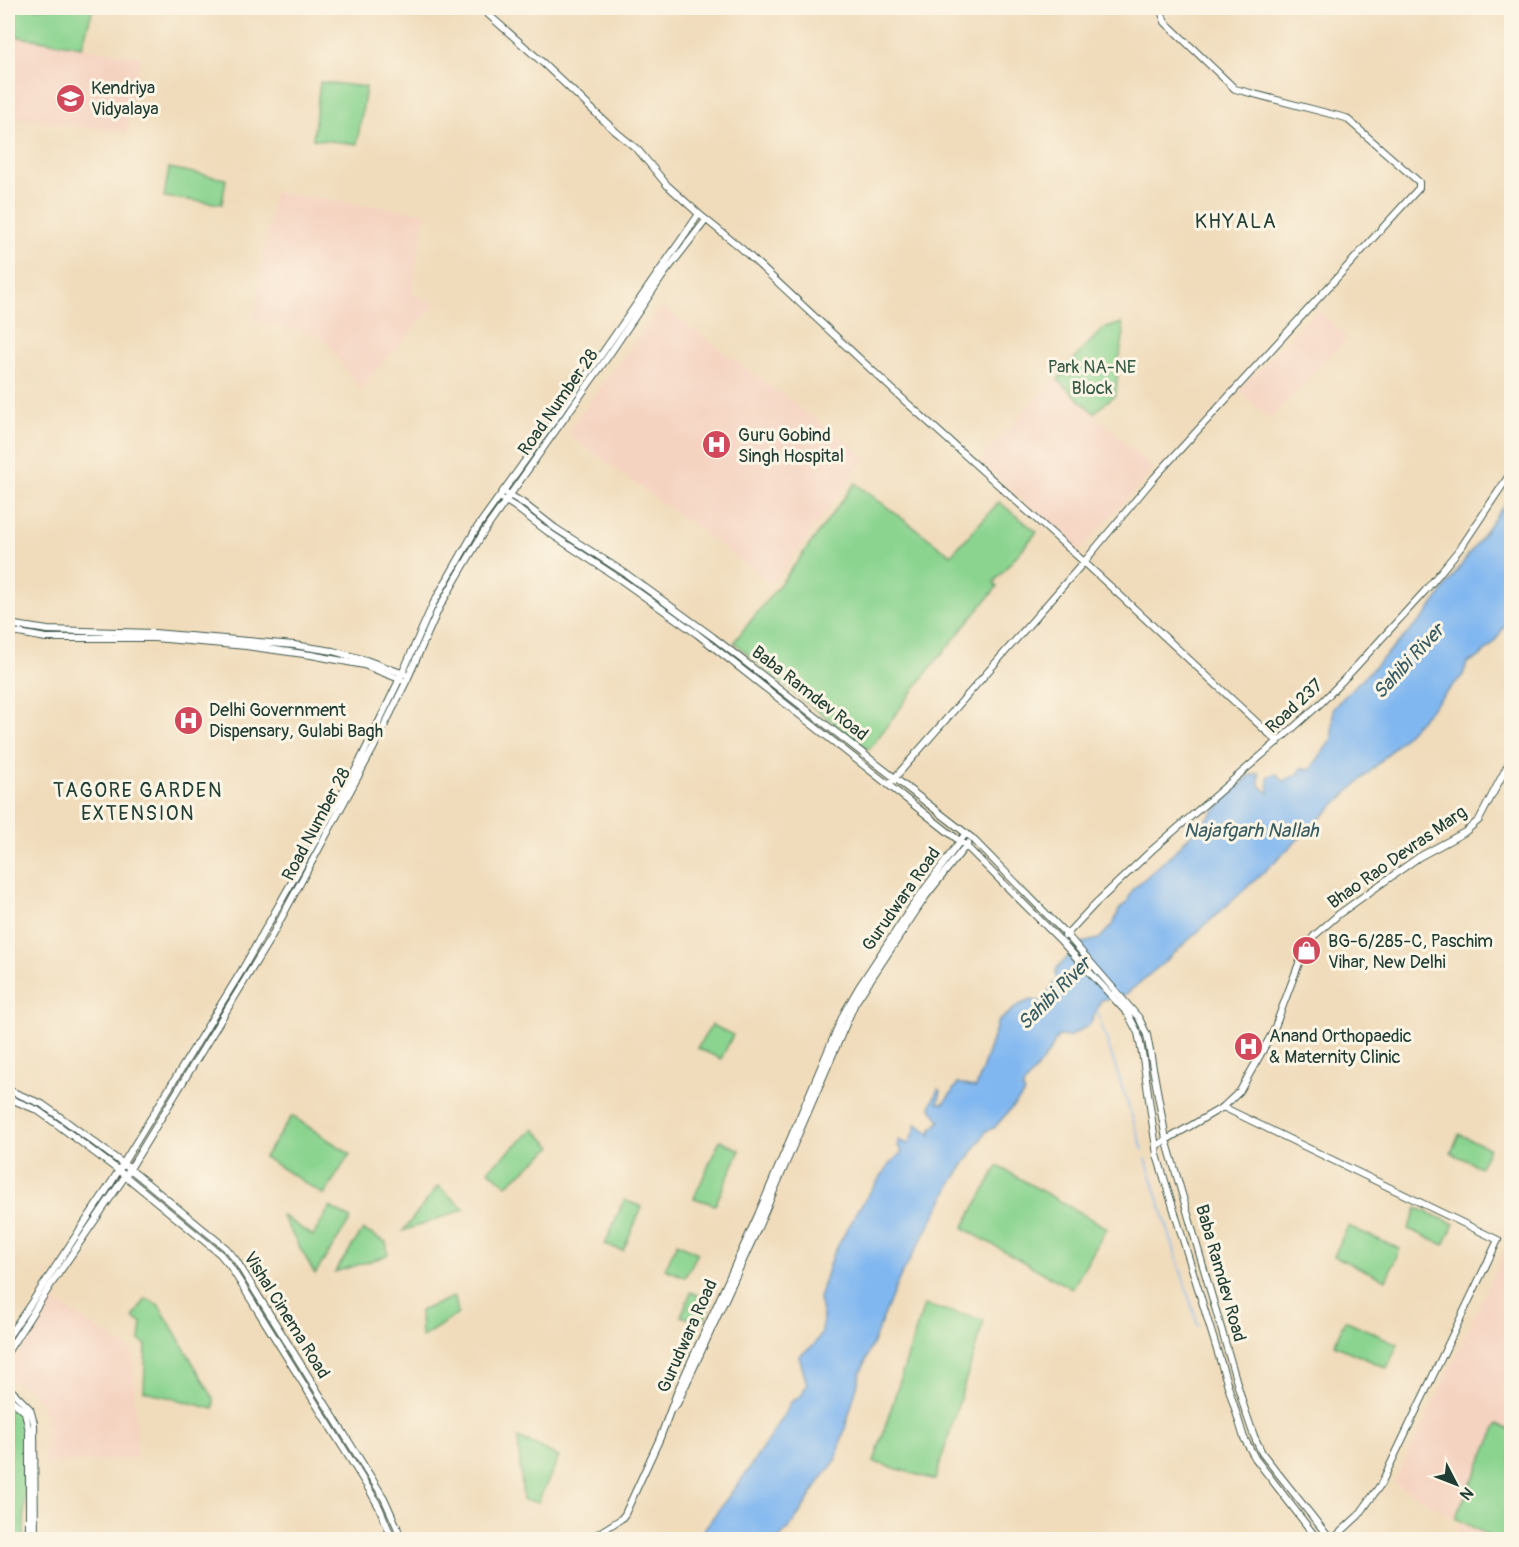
<svg xmlns="http://www.w3.org/2000/svg" width="1519" height="1547" font-family="Pangolin,sans-serif">
<style>
.built{fill:#f5d3c1}
.green{fill:#8bd490;stroke:#558862;stroke-width:1.5}
.water{fill:#81b7f0;stroke:#507a92;stroke-width:1.5}
.lines{fill:none;stroke-linecap:round;stroke-linejoin:round}
.stream{stroke:#81b7f0;stroke-width:1.5}
.minor-casing{stroke:#3e5548;stroke-width:8}
.minor{stroke:#fff;stroke-width:6}
.labels{text-anchor:middle;stroke-width:6;stroke-linejoin:round;paint-order:stroke}
.poi-label{font-size:18px;fill:#1f3d34;stroke:#fcf5e5;text-anchor:start}
.park-label{font-size:18px;fill:#355b46;stroke:#fcf5e5}
.street-label{font-size:18px;fill:#1f3d34;stroke:#fcf5e5}
.neighbourhood-label{font-size:20px;letter-spacing:1.5px;fill:#1f3d34;stroke:#fcf5e5}
.water-label{font-size:20px;font-style:italic;fill:#385c63;stroke:#fcf5e5}
</style>
<rect width="100%" height="100%" fill="#fcf5e5"/>
<filter id="ink" filterUnits="userSpaceOnUse"><feTurbulence type="fractalNoise" baseFrequency=".0167" numOctaves="2"/><feDisplacementMap in="SourceGraphic" scale="12" xChannelSelector="R" yChannelSelector="G"/><feConvolveMatrix kernelMatrix="1 2 1 2 8 2 1 2 1" color-interpolation-filters="sRGB"/></filter>
<filter id="wash" filterUnits="userSpaceOnUse"><feTurbulence type="fractalNoise" baseFrequency=".008" numOctaves="4" result="noise"/><feDisplacementMap in="SourceGraphic" scale="24" xChannelSelector="R" yChannelSelector="G"/><feGaussianBlur stdDeviation="1.35" result="paint"/><feColorMatrix in="noise" values="0 0 0 0 0 0 0 0 0 0 0 0 0 0 0 0 0 1.4 0 .05"/><feComposite in="paint" operator="in"/></filter>
<g filter="url(#wash)">
<rect width="100%" height="100%" fill="#f0dcbb"/>
<path class="built" d="M 12,36 L 140,57 L 127,132 L 8,117 L 8,80 Z
M 274,192 L 425,213 L 412,293 L 436,304 L 360,389 L 327,343 L 318,335 L 253,321 Z
M 661,306 L 867,457 L 773,584 L 567,433 Z
M 1318,309 L 1347,338 L 1269,419 L 1239,390 Z
M 1054,378 L 1154,469 L 1079,552 L 979,461 Z
M 1508,1243 L 1511,1244 L 1511,1431 L 1498,1425 L 1455,1518 L 1394,1483 L 1437,1396 Z
M 53,1300 L 133,1352 L 137,1458 L 44,1464 L 45,1412 L 39,1402 L 29,1392 L 8,1377 L 8,1372 Z
M 1461,1522 L 1495,1539 L 1452,1539 Z"/>
<path class="green" d="M 8,8 L 93,8 L 82,47 L 8,35 Z
M 320,82 L 366,87 L 357,144 L 313,139 Z
M 169,168 L 226,179 L 222,204 L 164,197 Z
M 1122,323 L 1124,333 L 1119,359 L 1116,394 L 1094,413 L 1058,380 L 1080,352 L 1103,329 Z
M 855,483 L 951,555 L 999,502 L 1037,532 L 994,582 L 997,587 L 927,672 L 869,750 L 773,677 L 734,642 L 791,570 Z
M 712,1025 L 733,1035 L 721,1059 L 697,1048 Z
M 292,1116 L 350,1154 L 324,1195 L 264,1157 Z
M 534,1129 L 552,1147 L 507,1185 L 488,1170 Z
M 1459,1134 L 1489,1148 L 1480,1167 L 1451,1153 Z
M 720,1140 L 740,1150 L 715,1205 L 694,1198 Z
M 998,1166 L 1107,1228 L 1072,1289 L 963,1228 Z
M 438,1186 L 465,1209 L 403,1231 Z
M 624,1200 L 642,1207 L 623,1251 L 605,1244 Z
M 330,1207 L 351,1219 L 315,1274 L 281,1215 L 313,1236 Z
M 1417,1208 L 1454,1224 L 1444,1245 L 1408,1229 Z
M 1348,1226 L 1400,1249 L 1386,1280 L 1334,1256 Z
M 363,1230 L 386,1242 L 388,1254 L 383,1257 L 335,1272 Z
M 677,1243 L 698,1253 L 685,1277 L 665,1269 Z
M 691,1292 L 711,1302 L 703,1323 L 681,1316 Z
M 455,1296 L 458,1314 L 421,1338 L 420,1311 Z
M 146,1298 L 159,1305 L 214,1399 L 214,1409 L 144,1391 L 146,1345 L 140,1341 L 142,1323 L 133,1318 Z
M 924,1305 L 984,1320 L 935,1480 L 874,1462 Z
M 1345,1320 L 1398,1344 L 1387,1368 L 1334,1345 Z
M 8,1403 C 24,1413 23,1413 26,1432 L 24,1539 L 8,1539 Z
M 1498,1424 L 1511,1431 L 1511,1539 L 1495,1539 L 1455,1518 Z
M 518,1438 L 540,1447 L 559,1457 L 538,1502 L 523,1500 Z"/>
<path class="water" d="M 1511,500 L 1511,617 L 1492,645 L 1478,658 L 1467,663 L 1463,675 L 1380,762 L 1253,882 L 1162,964 L 1126,994 L 1101,1000 L 1090,1024 L 1069,1037 L 1058,1036 L 1050,1051 L 1022,1088 L 1025,1093 L 994,1128 L 987,1130 L 953,1181 L 926,1232 L 899,1279 L 861,1372 L 836,1460 L 820,1481 L 796,1519 L 779,1539 L 696,1540 L 747,1472 L 785,1414 L 791,1402 L 801,1396 L 807,1384 L 799,1356 L 814,1345 L 822,1332 L 823,1317 L 819,1298 L 832,1256 L 860,1207 L 889,1165 L 902,1152 L 898,1146 L 898,1140 L 908,1144 L 915,1130 L 916,1124 L 920,1126 L 931,1135 L 931,1130 L 940,1121 L 930,1107 L 938,1089 L 941,1091 L 938,1103 L 944,1103 L 958,1083 L 976,1088 L 998,1022 L 1019,1005 L 1031,1000 L 1045,1002 L 1049,990 L 1056,981 L 1056,969 L 1082,943 L 1099,939 L 1114,923 L 1119,910 L 1127,902 L 1133,889 L 1170,856 L 1249,776 L 1259,773 L 1259,785 L 1269,793 L 1268,776 L 1277,774 L 1284,781 L 1298,774 L 1301,768 L 1310,770 L 1332,739 L 1333,708 L 1426,615 L 1506,502 Z"/>
<g class="lines">
<path class="stream" d="M 1096,1008 L 1143,1150
M 1146,1159 L 1198,1326"/>
</g>
</g>
<g filter="url(#ink)">
<g class="lines">
<defs>
<path id="minor" d="M 481,8 L 542,62 L 615,131 L 638,150 L 667,185 L 699,214 L 741,248 L 906,402 L 1084,562 L 1278,742
M 503,491 L 523,503 L 555,528 L 625,573 L 713,637 L 972,838 L 1067,935 L 1139,1018 L 1147,1035 L 1166,1139 L 1244,1407 L 1254,1436 L 1262,1453 L 1331,1540
M 499,497 L 514,506 L 551,534 L 621,580 L 697,634 L 966,846 L 1061,941 L 1128,1014 L 1138,1033 L 1143,1058 L 1157,1155 L 1244,1438 L 1255,1458 L 1318,1540
M 8,624 L 48,630 L 154,633 L 294,645 L 333,651 L 366,660 L 404,674
M 8,631 L 46,638 L 154,638 L 246,646 L 311,655 L 364,665 L 402,680
M 892,781 L 1084,562 L 1154,478 L 1419,188 L 1419,182 L 1346,118 L 1235,89 L 1165,22 L 1160,8
M 1065,936 L 1095,904 L 1152,850 L 1292,729 L 1322,702 L 1351,672 L 1425,591 L 1462,546 L 1512,471
M 8,1090 L 42,1104 L 63,1119 L 130,1169 L 226,1248 L 236,1260 L 384,1498 L 397,1527 L 401,1540
M 8,1098 L 37,1110 L 58,1125 L 118,1170 L 220,1254 L 230,1266 L 370,1491 L 379,1507 L 393,1540
M 1223,1107 L 1498,1240 L 1381,1484 L 1359,1515 L 1332,1540
M 1156,1146 L 1223,1107 L 1240,1091 L 1273,1032 L 1304,950 L 1314,936 L 1339,914 L 1371,891 L 1419,857 L 1465,832 L 1479,820 L 1512,757
M 8,1337 L 36,1296 L 111,1183 L 242,970 L 356,769 L 402,674 L 433,604 L 476,529 L 601,355 L 699,214
M 8,1351 L 50,1286 L 130,1169 L 270,939 L 374,747 L 406,682 L 439,608 L 483,533 L 607,358 L 664,274 L 706,220
M 8,1387 L 30,1409 L 34,1423 L 35,1540
M 8,1397 L 25,1412 L 29,1432 L 29,1540
M 673,1408 L 677,1404 L 683,1391 L 757,1230 L 855,1003 L 926,896 L 968,843
M 588,1540 L 621,1519 L 625,1514 L 660,1438 L 678,1390 L 758,1215 L 844,1013 L 859,987 L 913,905 L 966,833"/>
</defs>
<use href="#minor" class="minor-casing"/>
<use href="#minor" class="minor"/>
</g>
</g>
<defs>
<symbol id="school-disc" viewBox="-11 -11 22 22"><circle r="9.5" fill="#d1495b" stroke="#fcf5e5"/><path d="M0-5L7-2L0 1L-7-2ZM-4 1L0 2.5L4 1V4Q0 6-4 4Z" fill="#fff"/></symbol>
<symbol id="hospital-disc" viewBox="-11 -11 22 22"><circle r="9.5" fill="#d1495b" stroke="#fcf5e5"/><path d="M-5-5h3v3.5h4V-5h3V5h-3V1.5h-4V5h-3Z" fill="#fff"/></symbol>
<symbol id="shop-disc" viewBox="-11 -11 22 22"><circle r="9.5" fill="#d1495b" stroke="#fcf5e5"/><path d="M-5-2.5h2.3a2.7 3.5 0 0 1 5.4 0H5L5.5 6h-11ZM-1.5-2.5h3a1.5 2.3 0 0 0-3 0Z" fill="#fff"/></symbol>
</defs>
<g fill-rule="evenodd">
<use href="#school-disc" x="54" y="82" width="33" height="33"/>
<use href="#hospital-disc" x="700" y="428" width="33" height="33"/>
<use href="#hospital-disc" x="172" y="704" width="33" height="33"/>
<use href="#shop-disc" x="1290" y="934" width="33" height="33"/>
<use href="#hospital-disc" x="1232" y="1030" width="33" height="33"/>
</g>
<g class="labels">
<g class="poi-label">
<text x="91" y="94">Kendriya<tspan x="91" dy="21">Vidyalaya</tspan></text>
<text x="738" y="441">Guru Gobind<tspan x="738" dy="21">Singh Hospital</tspan></text>
<text x="209" y="716">Delhi Government<tspan x="209" dy="21">Dispensary, Gulabi Bagh</tspan></text>
<text x="1328" y="947">BG-6/285-C, Paschim<tspan x="1328" dy="21">Vihar, New Delhi</tspan></text>
<text x="1269" y="1042">Anand Orthopaedic<tspan x="1269" dy="21">&amp; Maternity Clinic</tspan></text>
</g>
<g class="park-label">
<text x="1092" y="373">Park NA-NE<tspan x="1092" dy="21">Block</tspan></text>
</g>
<g class="street-label">
<text transform="translate(558 402) rotate(-55)" y="6">Road Number 28</text>
<text transform="translate(810 693) rotate(38)" y="6">Baba Ramdev Road</text>
<text transform="translate(1294 706) rotate(-43)" y="6">Road 237</text>
<text transform="translate(316 824) rotate(-62)" y="6">Road Number 28</text>
<text transform="translate(1397 857) rotate(-35)" y="6">Bhao Rao Devras Marg</text>
<text transform="translate(901 899) rotate(-55)" y="6">Gurudwara Road</text>
<text transform="translate(1221 1273) rotate(74)" y="6">Baba Ramdev Road</text>
<text transform="translate(287 1315) rotate(58)" y="6">Vishal Cinema Road</text>
<text transform="translate(687 1336) rotate(-66)" y="6">Gurudwara Road</text>
</g>
<g class="neighbourhood-label">
<text x="1236" y="228">KHYALA</text>
<text x="138" y="797">TAGORE GARDEN<tspan x="138" dy="23">EXTENSION</tspan></text>
</g>
<g class="water-label">
<text transform="translate(1408 661) rotate(-47)" y="7">Sahibi River</text>
<text x="1251" y="837">Najafgarh Nallah</text>
<text transform="translate(1054 993) rotate(-45)" y="7">Sahibi River</text>
</g>
</g>
<rect width="1519" height="1547" fill="none" stroke="#fcf5e5" stroke-width="30"/>
<g transform="translate(1456 1484) rotate(132)" stroke="#fcf5e5" stroke-width="4.5" paint-order="stroke">
<path d="M0-4.5L10 22L0 15L-10 22Z" fill="#1f3d34"/>
<text y="-9" font-size="16" font-weight="bold" text-anchor="middle" fill="#1f3d34">N</text>
</g>
</svg>
